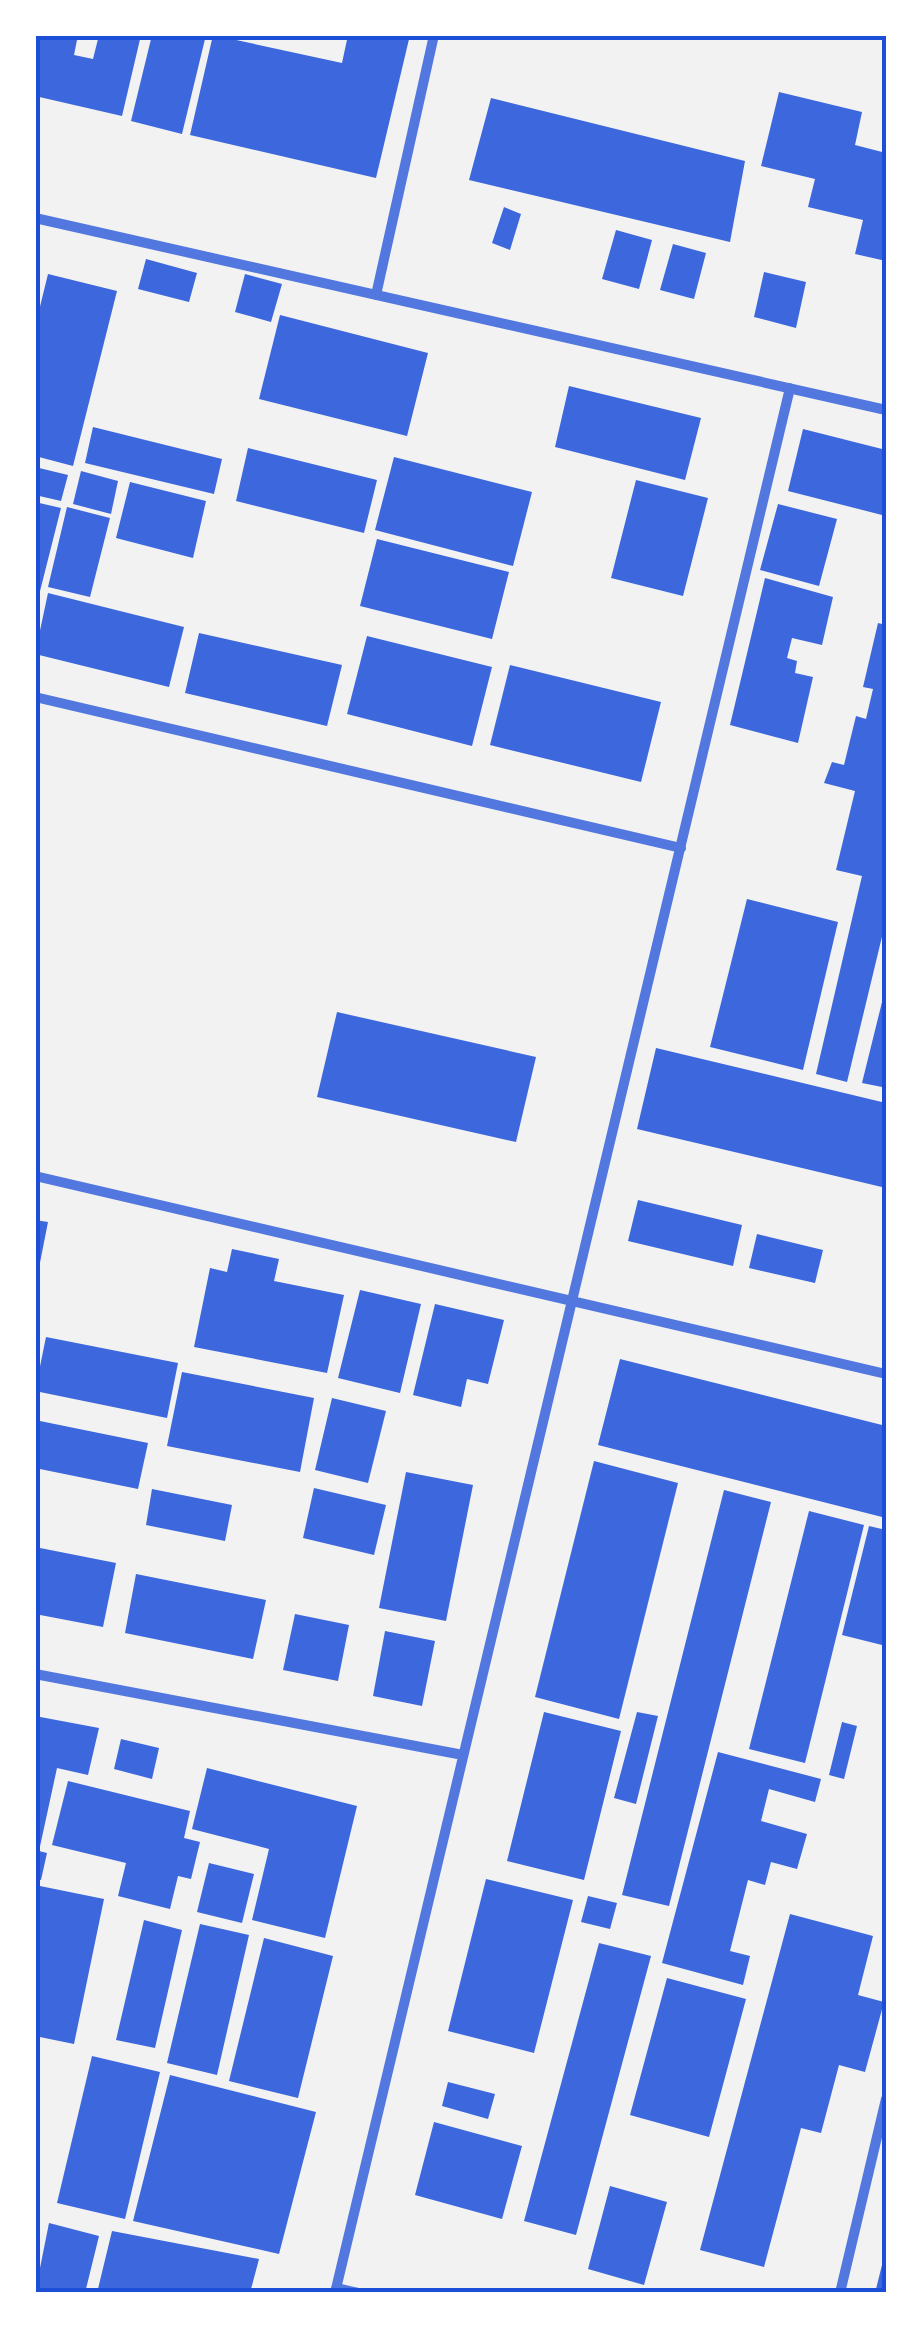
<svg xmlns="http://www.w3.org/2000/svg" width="921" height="2328" font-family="'Open Sans',sans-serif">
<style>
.building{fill:#3d67dc}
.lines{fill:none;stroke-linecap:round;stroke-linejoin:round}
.minor{stroke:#5277de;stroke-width:10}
.neatline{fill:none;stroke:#1d4ed8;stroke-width:4}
</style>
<rect width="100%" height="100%" fill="#f2f2f2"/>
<path class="building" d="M 35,35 L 78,35 L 74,55 L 93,59 L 99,35 L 141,35 L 122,116 L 35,96 Z
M 152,35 L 206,35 L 182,134 L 131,121 Z
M 213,35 L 342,63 L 348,35 L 410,35 L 376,178 L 190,135 Z
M 779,92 L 862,112 L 855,145 L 886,153 L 886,261 L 855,254 L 863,220 L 808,207 L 815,179 L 761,166 Z
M 491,98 L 745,161 L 730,242 L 469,180 Z
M 504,207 L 521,214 L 510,250 L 492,243 Z
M 616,230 L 652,240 L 639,289 L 602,279 Z
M 673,244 L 706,253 L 694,299 L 660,290 Z
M 146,259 L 197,273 L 189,302 L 138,289 Z
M 764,272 L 806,282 L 796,328 L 754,317 Z
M 48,274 L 117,291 L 73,466 L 35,456 L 35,327 Z
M 245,274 L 282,284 L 271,322 L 235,312 Z
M 280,315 L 428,353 L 407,436 L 259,399 Z
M 569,386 L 701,418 L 685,480 L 555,447 Z
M 93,427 L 222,459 L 214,494 L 85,463 Z
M 803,429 L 886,450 L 886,516 L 788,491 Z
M 248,448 L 377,480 L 364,533 L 236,501 Z
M 394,457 L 532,492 L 513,566 L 375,530 Z
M 35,467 L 68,475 L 61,501 L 35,495 Z
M 81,471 L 118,481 L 111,514 L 73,504 Z
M 636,480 L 708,498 L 683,596 L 611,578 Z
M 130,482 L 206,501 L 193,558 L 116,538 Z
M 35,502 L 61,508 L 36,607 L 35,607 Z
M 778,504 L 837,519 L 819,586 L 760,570 Z
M 67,507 L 110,518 L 90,597 L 48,587 Z
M 377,539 L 509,572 L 492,639 L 360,606 Z
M 765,578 L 833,597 L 822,645 L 792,638 L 787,658 L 797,661 L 795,673 L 813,677 L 798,743 L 730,725 Z
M 48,593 L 184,627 L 169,687 L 35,654 Z
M 878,623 L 886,625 L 886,920 L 847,1082 L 816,1074 L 862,876 L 836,870 L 855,791 L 824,783 L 832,762 L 844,765 L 856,716 L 866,719 L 873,689 L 863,687 Z
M 199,633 L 342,665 L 327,726 L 185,693 Z
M 367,636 L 492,667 L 472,746 L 347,714 Z
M 510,665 L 661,702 L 641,782 L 490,745 Z
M 747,899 L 838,922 L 803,1070 L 710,1047 Z
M 885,990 L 886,1069 L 882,1087 L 862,1083 Z
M 337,1012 L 536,1057 L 516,1142 L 317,1097 Z
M 656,1048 L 886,1103 L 886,1188 L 637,1129 Z
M 638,1200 L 742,1225 L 733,1266 L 628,1241 Z
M 35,1220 L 48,1222 L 37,1278 L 35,1278 Z
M 757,1234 L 823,1250 L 815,1283 L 749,1268 Z
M 232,1249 L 279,1259 L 274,1281 L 344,1295 L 327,1373 L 194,1347 L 210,1268 L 227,1272 Z
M 360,1290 L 421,1304 L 400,1393 L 338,1378 Z
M 435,1304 L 504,1320 L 488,1384 L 467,1379 L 461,1407 L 413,1395 Z
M 46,1337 L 178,1363 L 167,1418 L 35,1391 Z
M 620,1359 L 886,1426 L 886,1518 L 598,1445 Z
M 182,1372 L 314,1398 L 300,1472 L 167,1446 Z
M 332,1398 L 386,1411 L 368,1483 L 315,1470 Z
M 35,1420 L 148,1443 L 138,1489 L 35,1468 Z
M 594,1461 L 678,1483 L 619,1719 L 535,1697 Z
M 406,1472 L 473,1485 L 446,1621 L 379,1608 Z
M 314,1488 L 386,1505 L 374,1555 L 303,1538 Z
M 152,1489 L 232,1505 L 225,1541 L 146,1525 Z
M 724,1490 L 771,1502 L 669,1906 L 622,1895 Z
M 809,1511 L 864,1525 L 805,1763 L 749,1749 Z
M 869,1526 L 886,1530 L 886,1646 L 842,1635 Z
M 35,1547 L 116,1563 L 103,1627 L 35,1614 Z
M 136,1574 L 266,1600 L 253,1659 L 125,1633 Z
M 295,1614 L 349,1625 L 338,1681 L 283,1670 Z
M 385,1631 L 435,1641 L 422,1706 L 373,1696 Z
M 544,1712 L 621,1731 L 584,1880 L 507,1861 Z
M 637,1712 L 658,1716 L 636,1804 L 614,1798 Z
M 35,1716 L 99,1728 L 88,1775 L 57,1768 L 39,1851 L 47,1853 L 41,1880 L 35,1879 Z
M 842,1722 L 857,1726 L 844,1779 L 829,1775 Z
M 121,1739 L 159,1748 L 152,1779 L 114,1769 Z
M 718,1752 L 821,1779 L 815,1802 L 769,1789 L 761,1821 L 807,1834 L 797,1869 L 771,1862 L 765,1885 L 748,1880 L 730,1951 L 750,1956 L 743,1985 L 662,1963 Z
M 207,1768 L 357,1806 L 325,1938 L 252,1920 L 269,1849 L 192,1829 Z
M 68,1781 L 190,1811 L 184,1838 L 200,1842 L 191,1879 L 178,1876 L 170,1909 L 118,1896 L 126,1863 L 52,1845 Z
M 209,1863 L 254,1874 L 242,1923 L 197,1912 Z
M 486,1879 L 573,1900 L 534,2053 L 448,2031 Z
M 35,1885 L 104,1899 L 74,2044 L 35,2036 Z
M 588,1896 L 617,1903 L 610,1929 L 581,1922 Z
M 790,1914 L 873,1936 L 858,1995 L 884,2002 L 865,2072 L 839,2065 L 821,2133 L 801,2128 L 764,2267 L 700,2250 Z
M 144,1920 L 182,1930 L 155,2048 L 116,2040 Z
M 200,1924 L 249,1935 L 217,2075 L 167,2063 Z
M 264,1938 L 333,1956 L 298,2098 L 229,2081 Z
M 599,1943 L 651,1956 L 576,2235 L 524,2221 Z
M 667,1978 L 746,1999 L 709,2137 L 630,2115 Z
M 92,2056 L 160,2072 L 125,2219 L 57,2203 Z
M 170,2075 L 316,2112 L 279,2254 L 133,2221 Z
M 448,2082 L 495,2094 L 488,2119 L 442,2106 Z
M 434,2122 L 522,2146 L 502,2219 L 415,2195 Z
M 610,2186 L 667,2202 L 644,2285 L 588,2269 Z
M 49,2223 L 99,2236 L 85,2293 L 35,2293 Z
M 112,2231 L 259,2259 L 250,2293 L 97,2293 Z
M 885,2253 L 886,2293 L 875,2293 Z"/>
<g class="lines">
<path class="minor" d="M 35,218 L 886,410
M 376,295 L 434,35
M 35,697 L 681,848
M 35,1176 L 886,1374
M 35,1674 L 463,1755
M 336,2288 L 358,2293
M 335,2293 L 790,388
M 840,2293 L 886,2099"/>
</g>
<rect width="921" height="2328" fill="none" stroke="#ffffff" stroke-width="75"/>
<rect x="38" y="38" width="846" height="2252" class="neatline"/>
</svg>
